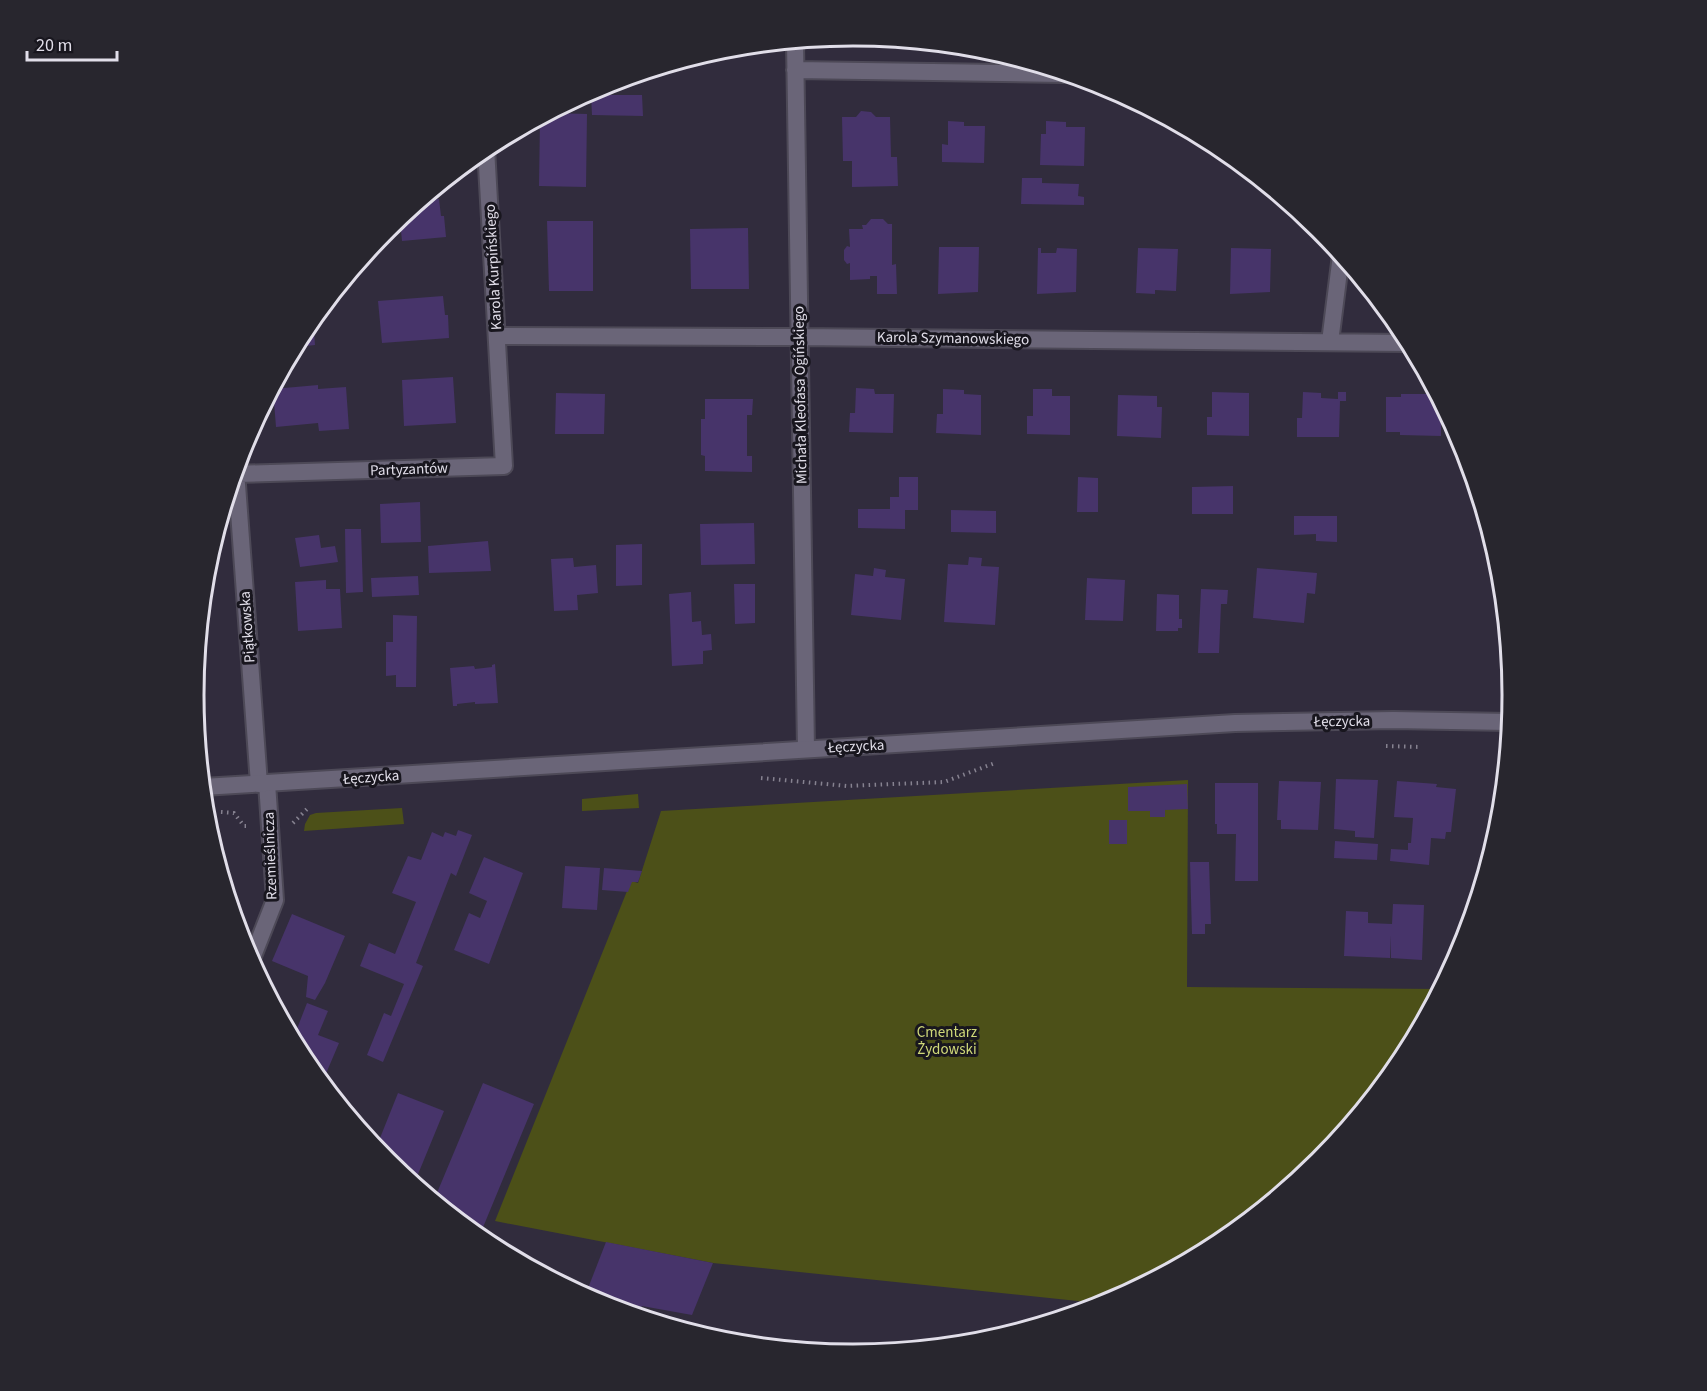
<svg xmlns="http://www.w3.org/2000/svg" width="1707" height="1391" font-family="'Source Sans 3',sans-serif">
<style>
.green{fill:#4c5018}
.building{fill:#47346a}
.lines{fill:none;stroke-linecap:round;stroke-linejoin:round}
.minor-casing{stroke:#4d4957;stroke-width:20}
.secondary-casing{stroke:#4d4957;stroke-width:20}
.path{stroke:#868290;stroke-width:4;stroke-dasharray:1.5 4.5;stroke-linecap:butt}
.minor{stroke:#6a6578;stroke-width:16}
.secondary{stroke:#6a6578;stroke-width:16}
.labels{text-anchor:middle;stroke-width:6;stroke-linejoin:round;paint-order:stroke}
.street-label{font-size:15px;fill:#e1dee9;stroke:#18161e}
.park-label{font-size:15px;fill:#d0d979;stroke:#18161e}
.rim{fill:none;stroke:#e1dee9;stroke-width:3}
</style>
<rect width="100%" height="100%" fill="#312c3d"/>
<path class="green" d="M 1188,780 L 1187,987 L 1441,989 L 1402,1062 L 1320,1162 L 1220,1244 L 1106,1304 L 713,1263 L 495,1221 L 631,881 L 638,883 L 661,811 Z
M 638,794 L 639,808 L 582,811 L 582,799 Z
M 402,808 L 404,824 L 304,831 L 305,824 L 310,815 L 316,813 Z"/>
<path class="building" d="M 591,95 L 642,95 L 643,116 L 592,115 Z
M 861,111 L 871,112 L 876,117 L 890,117 L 891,157 L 897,157 L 898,186 L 852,187 L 852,161 L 843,161 L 842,117 L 856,117 Z
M 550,113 L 587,114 L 586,187 L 539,186 L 540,119 Z
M 948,121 L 964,122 L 964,126 L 985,126 L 984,163 L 942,162 L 942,144 L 948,145 Z
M 1046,121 L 1066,122 L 1066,127 L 1085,127 L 1084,166 L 1040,165 L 1041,134 L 1046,134 Z
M 1022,178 L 1042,178 L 1042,183 L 1079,184 L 1078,196 L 1084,197 L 1084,205 L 1021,204 Z
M 439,199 L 441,216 L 444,216 L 446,237 L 402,241 L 400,221 L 397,221 L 423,200 Z
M 871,219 L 883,219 L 888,224 L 892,224 L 892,265 L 896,264 L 897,294 L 877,294 L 877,276 L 870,276 L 870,279 L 850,280 L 850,263 L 847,264 L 844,260 L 844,250 L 847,246 L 850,247 L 849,229 L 863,229 L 862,225 L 866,225 Z
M 547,221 L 593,221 L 593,291 L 549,291 Z
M 748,228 L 749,289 L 691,289 L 690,229 Z
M 939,247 L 979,247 L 978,292 L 938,294 Z
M 1038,248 L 1041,248 L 1041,253 L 1056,253 L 1057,248 L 1077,249 L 1076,292 L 1037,294 Z
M 1138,248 L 1178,249 L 1176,291 L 1155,290 L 1155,294 L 1136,293 Z
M 1231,248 L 1271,249 L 1270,292 L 1230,294 Z
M 443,296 L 445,315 L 448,315 L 449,338 L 382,343 L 378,301 Z
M 313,319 L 315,345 L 296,347 L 305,329 Z
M 453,377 L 456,423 L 404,426 L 402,380 Z
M 318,385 L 318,389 L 346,387 L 349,429 L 319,431 L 318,423 L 276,427 L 273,389 Z
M 856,388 L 874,389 L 875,394 L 894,394 L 893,433 L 849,432 L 850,413 L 855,413 Z
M 943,389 L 964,390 L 964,394 L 981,395 L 981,435 L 936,433 L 937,414 L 943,414 Z
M 1033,389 L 1052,389 L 1052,396 L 1070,396 L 1070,435 L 1027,434 L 1027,416 L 1033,416 Z
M 1212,392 L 1249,393 L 1249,436 L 1207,435 L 1207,417 L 1212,417 Z
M 1303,392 L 1321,393 L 1321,398 L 1338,399 L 1338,392 L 1346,392 L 1346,401 L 1340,401 L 1339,437 L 1297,437 L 1297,418 L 1302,418 Z
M 556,393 L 605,394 L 604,434 L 555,434 Z
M 1401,394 L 1437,394 L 1441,403 L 1441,436 L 1400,435 L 1400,432 L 1386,432 L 1386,397 L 1401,397 Z
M 1118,395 L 1157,396 L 1157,407 L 1162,407 L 1161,438 L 1117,436 Z
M 705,399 L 753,399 L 752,415 L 747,415 L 747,456 L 752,456 L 752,472 L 705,471 L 705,456 L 701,455 L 701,419 L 705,419 Z
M 899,477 L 918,477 L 918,510 L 905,510 L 905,529 L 858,528 L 858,509 L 890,509 L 890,497 L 899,497 Z
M 1078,477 L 1098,478 L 1098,512 L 1077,512 Z
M 1233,486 L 1233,514 L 1192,514 L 1192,487 Z
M 420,502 L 421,542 L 381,543 L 380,504 Z
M 951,510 L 996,511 L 996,533 L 951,532 Z
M 1294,516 L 1337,516 L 1337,542 L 1316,541 L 1316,534 L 1294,535 Z
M 754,523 L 755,564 L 701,565 L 700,524 Z
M 345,529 L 361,529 L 363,592 L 346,593 Z
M 319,535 L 321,548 L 335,546 L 338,562 L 300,567 L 295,538 Z
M 488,541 L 491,571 L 429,573 L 428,546 Z
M 642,544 L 642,585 L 616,586 L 616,545 Z
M 969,557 L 982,558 L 981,566 L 999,567 L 995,625 L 944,622 L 948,564 L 968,565 Z
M 573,558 L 574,567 L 596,565 L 598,593 L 577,595 L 578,610 L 554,611 L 551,559 Z
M 874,568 L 886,570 L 885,577 L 905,579 L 901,620 L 851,615 L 855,574 L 873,576 Z
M 1257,568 L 1317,573 L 1315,594 L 1307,593 L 1304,623 L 1253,618 Z
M 418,576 L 419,595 L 372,597 L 371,578 Z
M 1087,578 L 1125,580 L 1123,621 L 1085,620 Z
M 326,580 L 326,589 L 340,589 L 342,628 L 298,631 L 295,582 Z
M 734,584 L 755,584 L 755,623 L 735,624 Z
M 1201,589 L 1228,590 L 1227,604 L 1221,604 L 1219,653 L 1198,653 Z
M 691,592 L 692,622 L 701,621 L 702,635 L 711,634 L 712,650 L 703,651 L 703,664 L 672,666 L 669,594 Z
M 1157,594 L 1179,595 L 1179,619 L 1182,619 L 1182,628 L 1178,628 L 1178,631 L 1156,631 Z
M 393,615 L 417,616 L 416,687 L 396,687 L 396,675 L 386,676 L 386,642 L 393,642 Z
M 495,664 L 498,703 L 475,704 L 475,702 L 457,704 L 457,706 L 453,706 L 450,668 L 474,666 L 475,669 L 492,667 L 492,665 Z
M 1336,779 L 1378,780 L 1374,838 L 1355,837 L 1355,831 L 1334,829 Z
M 1279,781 L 1321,782 L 1318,830 L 1281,829 L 1281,820 L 1277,820 Z
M 1397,781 L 1437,784 L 1436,787 L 1456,789 L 1451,832 L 1446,832 L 1445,839 L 1431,838 L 1429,865 L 1390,861 L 1391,849 L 1408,850 L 1408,843 L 1411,843 L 1413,818 L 1394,817 Z
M 1215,783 L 1258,783 L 1258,881 L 1235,881 L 1236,834 L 1217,834 L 1217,824 L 1215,824 Z
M 1187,784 L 1188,809 L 1165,810 L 1165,817 L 1150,817 L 1150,811 L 1128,811 L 1128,787 Z
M 1109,820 L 1127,820 L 1127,844 L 1109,844 Z
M 458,830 L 472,835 L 456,876 L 451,873 L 416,963 L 423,966 L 383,1062 L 367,1055 L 384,1013 L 391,1016 L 404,984 L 360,966 L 369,943 L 395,954 L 416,902 L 392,893 L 408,856 L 421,860 L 432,832 L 443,837 L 445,832 L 456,836 Z
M 1335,841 L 1378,844 L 1377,860 L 1334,858 Z
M 484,857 L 523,873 L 489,964 L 454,950 L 469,913 L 480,918 L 487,901 L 469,893 Z
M 1190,862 L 1209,862 L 1211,924 L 1205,924 L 1205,934 L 1192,934 Z
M 565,866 L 600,868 L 597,910 L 562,908 Z
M 604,868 L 642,871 L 638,882 L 632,882 L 628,892 L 602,890 Z
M 1473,885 L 1481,887 L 1466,937 L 1461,936 Z
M 1393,904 L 1424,905 L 1422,960 L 1391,958 L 1391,935 L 1390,958 L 1344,956 L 1346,911 L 1368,912 L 1368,923 L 1392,924 Z
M 292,914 L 345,936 L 325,983 L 315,1000 L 306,997 L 308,976 L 272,961 Z
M 307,1003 L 328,1011 L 318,1035 L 339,1043 L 322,1083 L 305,1062 L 293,1039 Z
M 483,1083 L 534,1104 L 479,1237 L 434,1200 Z
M 398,1093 L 444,1111 L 414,1184 L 387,1162 L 376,1148 Z
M 606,1242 L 713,1263 L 692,1315 L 642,1306 L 638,1316 L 601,1305 L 585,1296 Z"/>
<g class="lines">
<defs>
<path id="minor" d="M 795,42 L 806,749
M 795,70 L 1064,74
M 498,336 L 799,337 L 1409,343
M 1330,342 L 1341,255
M 236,471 L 259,784
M 235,474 L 504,466 L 486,148
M 251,961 L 275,900 L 267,783"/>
<path id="secondary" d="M 203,787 L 1235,723 L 1393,720 L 1510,722"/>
</defs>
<use href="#minor" class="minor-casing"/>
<use href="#secondary" class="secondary-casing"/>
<path class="path" d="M 1386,746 L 1421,747
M 761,778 L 847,786 L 944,782 L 995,763
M 221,812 L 234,813 L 244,826 L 246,826
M 293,823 L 310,806"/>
<use href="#minor" class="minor"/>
<use href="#secondary" class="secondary"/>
</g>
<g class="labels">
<g class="street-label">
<text transform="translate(493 267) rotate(-93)" y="5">Karola Kurpińskiego</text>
<text transform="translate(953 338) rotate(1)" y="5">Karola Szymanowskiego</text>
<text transform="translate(800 395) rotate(-91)" y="5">Michała Kleofasa Ogińskiego</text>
<text transform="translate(409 469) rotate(-2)" y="5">Partyzantów</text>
<text transform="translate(247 627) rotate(-94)" y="5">Piątkowska</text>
<text transform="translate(1342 721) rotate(-1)" y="5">Łęczycka</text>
<text transform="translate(856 746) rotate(-3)" y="5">Łęczycka</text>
<text transform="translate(371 777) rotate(-4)" y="5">Łęczycka</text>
<text transform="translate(270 856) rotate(-92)" y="5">Rzemieślnicza</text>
</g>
<g class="park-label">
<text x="947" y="1037">Cmentarz<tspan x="947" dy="17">Żydowski</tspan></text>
</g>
</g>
<path d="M0 0H1707V1391H0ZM204 695a649 649 0 1 1 1298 0a649 649 0 1 1-1298 0Z" fill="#28262e" fill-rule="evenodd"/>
<path class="rim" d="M204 695a649 649 0 1 1 1298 0a649 649 0 1 1-1298 0Z"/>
<path d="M27 51v9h90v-9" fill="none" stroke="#e1dee9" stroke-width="3"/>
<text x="36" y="51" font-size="18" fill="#e1dee9" stroke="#18161e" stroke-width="4.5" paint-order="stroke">20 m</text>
</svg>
